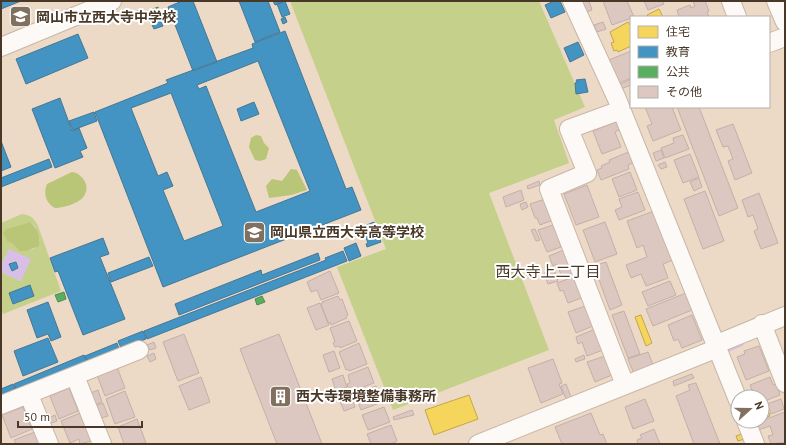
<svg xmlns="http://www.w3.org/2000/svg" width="786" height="445" font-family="'PT Sans','Noto Sans JP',sans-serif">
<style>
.green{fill:#c5d08b;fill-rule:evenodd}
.forest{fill:#b9c577}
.water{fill:#d8bfe7}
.homes{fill:#f6d55c;stroke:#c2a64c}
.schools{fill:#4393c3;stroke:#457894;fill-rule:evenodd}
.public{fill:#5aae61;stroke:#558b50}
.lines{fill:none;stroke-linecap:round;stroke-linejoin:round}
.stream{stroke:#d8bfe7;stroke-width:5}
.building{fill:#dcc8c1;stroke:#c3b0aa}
.minor-casing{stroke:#c8b7a7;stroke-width:20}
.minor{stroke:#fcf9f6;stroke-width:18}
.labels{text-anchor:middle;stroke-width:4;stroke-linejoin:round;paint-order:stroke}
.poi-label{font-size:14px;font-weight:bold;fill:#493827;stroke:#fff;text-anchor:start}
.neighbourhood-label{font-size:15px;fill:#493827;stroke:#fff}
</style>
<rect width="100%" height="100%" fill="#ecd9c6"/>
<path class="green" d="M 290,1 L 539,1 L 585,107 L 554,120 L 569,163 L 489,193 L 549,350 L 393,410 L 337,267 L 386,249 Z
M 22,214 C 31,215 34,218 38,226 L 61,291 L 3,314 L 1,309 L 1,272 L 21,281 L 9,249 L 1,266 L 1,223 ZM 30,222 L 35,226 L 40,241 L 34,249 L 19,251 L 12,243 L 6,229 Z"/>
<path class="forest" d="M 256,135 L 261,136 L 264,143 L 269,148 L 266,159 L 260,161 L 255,160 L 249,147 L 251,138 Z
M 291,169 L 297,170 L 307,190 L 291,195 L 269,198 L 266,186 L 272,179 L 282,181 Z
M 72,172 C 82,173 91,186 84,196 C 80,203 63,208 55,208 C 46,203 43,194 47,184 Z
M 30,222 C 37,228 41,237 39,246 L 26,251 L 19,251 L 12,243 L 7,241 L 3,233 L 6,229 Z"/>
<path class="water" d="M 9,249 L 31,259 L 21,281 L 1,272 L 1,266 Z"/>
<path class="homes" d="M 659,9 L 663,17 L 648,17 L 647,15 Z
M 628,22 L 631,26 L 631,46 L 618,52 L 617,50 L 614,51 L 611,43 L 614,42 L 610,32 Z
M 641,315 L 652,343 L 646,346 L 635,317 Z
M 469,395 L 478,419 L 434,435 L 425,410 Z
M 766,405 L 770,416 L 762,419 L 762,406 Z
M 742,434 L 744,439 L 738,441 L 736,436 Z"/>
<path class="schools" d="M 1,1 L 21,1 L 1,9 Z
M 182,1 L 193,1 L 217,62 L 193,71 L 168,7 Z
M 239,1 L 268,1 L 280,32 L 255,42 Z
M 273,1 L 282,1 L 283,2 L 275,5 Z
M 285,1 L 290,14 L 282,17 L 277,4 Z
M 554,1 L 560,1 L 565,12 L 551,18 L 545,5 Z
M 139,10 L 142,16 L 135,18 L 133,13 Z
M 132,13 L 134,19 L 129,21 L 127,15 Z
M 160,17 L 163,26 L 154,29 L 150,21 Z
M 285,17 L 287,22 L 283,24 L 281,19 Z
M 285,31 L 346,189 L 352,187 L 361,210 L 163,287 L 95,112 L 168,83 L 166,80 L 253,48 L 252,44 ZM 258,61 L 310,191 L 256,212 L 206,86 L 199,89 L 197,85 ZM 171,93 L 223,226 L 184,241 L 163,190 L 173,186 L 167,172 L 158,176 L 131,108 Z
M 78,34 L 88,58 L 26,84 L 16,59 Z
M 578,42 L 584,55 L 570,62 L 564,48 Z
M 585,79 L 588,92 L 576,94 L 575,83 L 577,82 L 576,80 Z
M 60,98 L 72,131 L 79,128 L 87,148 L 80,151 L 83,157 L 55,168 L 32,109 Z
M 254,102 L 259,114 L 241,121 L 237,109 Z
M 94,112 L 97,121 L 73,130 L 69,121 Z
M 1,141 L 11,167 L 1,171 Z
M 49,159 L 52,167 L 1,187 L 1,178 Z
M 374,222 L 381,242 L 367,247 L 366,244 L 368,243 L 362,227 Z
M 103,238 L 109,254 L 100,257 L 125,319 L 83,335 L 58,271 L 55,272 L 50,258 Z
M 356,243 L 361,256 L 349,261 L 344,248 Z
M 343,251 L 347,261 L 147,339 L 144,331 L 326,260 L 325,258 Z
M 318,253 L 320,260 L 179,315 L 175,304 L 261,270 L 262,275 Z
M 149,257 L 153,266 L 111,282 L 108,273 Z
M 16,262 L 18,268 L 12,271 L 9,264 Z
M 30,285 L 34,296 L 13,304 L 9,293 Z
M 48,302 L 61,337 L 51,341 L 48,334 L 37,338 L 27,310 Z
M 143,331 L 146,339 L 121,348 L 118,341 Z
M 48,338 L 58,362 L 23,376 L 14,351 Z
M 117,343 L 119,349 L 88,362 L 85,356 Z
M 84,355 L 87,362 L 17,391 L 14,384 Z
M 13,384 L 16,391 L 1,397 L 1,389 Z"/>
<path class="public" d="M 158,7 L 162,16 L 149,21 L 145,12 Z
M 64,292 L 66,299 L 58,302 L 55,295 Z
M 262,296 L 265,302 L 257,305 L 255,299 Z"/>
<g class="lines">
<path class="stream" d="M 724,351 L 741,344"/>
</g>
<path class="building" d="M 582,1 L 589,1 L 592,10 L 586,12 Z
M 603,1 L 627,1 L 634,17 L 612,25 Z
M 644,1 L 663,1 L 664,4 L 648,10 Z
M 693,1 L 705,1 L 709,11 L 707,12 L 709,17 L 679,17 L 677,10 L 690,5 L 691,8 L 695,6 Z
M 603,22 L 606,29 L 597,32 L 594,25 Z
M 631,51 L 631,78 L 619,83 L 609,60 Z
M 631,79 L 631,85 L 621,89 L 619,85 Z
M 645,107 L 672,107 L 681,130 L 653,141 L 647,126 L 652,124 Z
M 677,107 L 699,107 L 738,208 L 719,216 Z
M 618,121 L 621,129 L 615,132 L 621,147 L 602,154 L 593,131 Z
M 733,124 L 752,173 L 735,180 L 728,161 L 733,159 L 728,146 L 723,147 L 716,130 Z
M 683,135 L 689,149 L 665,158 L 661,148 L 674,143 L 673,138 Z
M 661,150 L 664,158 L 656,161 L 653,153 Z
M 631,151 L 635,162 L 628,165 L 629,169 L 601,180 L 597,170 L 602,168 L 601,166 L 610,162 L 609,160 Z
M 690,154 L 699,177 L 683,183 L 674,160 Z
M 665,162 L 667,167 L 661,169 L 658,165 Z
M 630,172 L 637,190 L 619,197 L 612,179 Z
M 699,178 L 702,187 L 694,191 L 690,182 Z
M 539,181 L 540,185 L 528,189 L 527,186 Z
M 587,185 L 599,217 L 576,225 L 564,194 Z
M 521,190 L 524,200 L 506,207 L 503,197 Z
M 705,191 L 724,241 L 703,249 L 684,199 Z
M 638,192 L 645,210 L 619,220 L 615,210 L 622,207 L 619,199 Z
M 759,193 L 778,243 L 761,249 L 754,231 L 758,229 L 753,215 L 748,217 L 742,200 Z
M 545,199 L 553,220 L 540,225 L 537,218 L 535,218 L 530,204 Z
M 526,202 L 528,207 L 522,210 L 520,204 Z
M 654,211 L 673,260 L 663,264 L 668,278 L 646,286 L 641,274 L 631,278 L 626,265 L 647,257 L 643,245 L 637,248 L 627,221 Z
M 605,222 L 617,254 L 595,262 L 583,230 Z
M 553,225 L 555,231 L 558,229 L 562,240 L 559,241 L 561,247 L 547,252 L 538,230 Z
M 535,229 L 540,240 L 536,241 L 531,230 Z
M 566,249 L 574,272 L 562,277 L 557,264 L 553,266 L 549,256 Z
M 606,262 L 622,305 L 610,310 L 594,266 Z
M 554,269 L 558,281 L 548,284 L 544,273 Z
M 330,271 L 339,293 L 321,300 L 317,290 L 311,292 L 307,282 Z
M 576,276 L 584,297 L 568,303 L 563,290 L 560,291 L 557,283 Z
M 670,281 L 676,295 L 648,306 L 642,292 Z
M 686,293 L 692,310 L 653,326 L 646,309 Z
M 338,296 L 340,300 L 342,299 L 348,315 L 346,316 L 347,318 L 331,325 L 330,322 L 328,323 L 321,304 L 323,303 L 322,302 Z
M 320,303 L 329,325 L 316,330 L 307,308 Z
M 585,306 L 593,326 L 576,333 L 568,312 Z
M 624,311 L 640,354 L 628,358 L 612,315 Z
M 692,315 L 702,340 L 682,348 L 678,339 L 674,341 L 668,325 Z
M 349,321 L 357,341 L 340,348 L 339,346 L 335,347 L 333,343 L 335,342 L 330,328 Z
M 595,329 L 603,350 L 587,356 L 582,342 L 578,344 L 576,337 Z
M 184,334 L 199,373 L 178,381 L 163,342 Z
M 279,334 L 322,444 L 277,444 L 240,349 Z
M 154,342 L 156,348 L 150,350 L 147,345 Z
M 359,343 L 367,364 L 349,371 L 348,369 L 346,370 L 339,352 Z
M 759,346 L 769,371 L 746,380 L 737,357 L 745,354 L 744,351 Z
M 334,351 L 340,368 L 329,372 L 323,355 Z
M 648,352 L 654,367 L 634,374 L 628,359 Z
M 154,353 L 156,359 L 150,362 L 147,356 Z
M 584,355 L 585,359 L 576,362 L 575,359 Z
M 605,356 L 612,375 L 595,382 L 587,362 Z
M 553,359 L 562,383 L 559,384 L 563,394 L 541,403 L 528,368 Z
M 117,367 L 125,388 L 105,396 L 97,375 Z
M 368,367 L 374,383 L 350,392 L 347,384 L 350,383 L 348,375 Z
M 692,374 L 694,378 L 674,386 L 673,381 Z
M 343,375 L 347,387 L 336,391 L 332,379 Z
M 201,377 L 210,402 L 189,410 L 179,386 Z
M 770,377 L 773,385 L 776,384 L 780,395 L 762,402 L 762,397 L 750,397 L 749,394 L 753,393 L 750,385 Z
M 696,383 L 720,444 L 694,444 L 676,396 L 690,390 L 688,385 Z
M 566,384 L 571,397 L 566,399 L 561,386 Z
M 376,386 L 382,402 L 361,410 L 355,394 Z
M 69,388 L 78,411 L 59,419 L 50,396 Z
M 98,390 L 102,402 L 92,406 L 88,394 Z
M 125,391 L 135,417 L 115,424 L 106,399 Z
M 350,394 L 355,407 L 344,411 L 339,399 Z
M 645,399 L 654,421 L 633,429 L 625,407 Z
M 781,399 L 784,409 L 771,414 L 767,404 Z
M 103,403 L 108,416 L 98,419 L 93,407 Z
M 23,407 L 32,429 L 11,438 L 2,415 Z
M 384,407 L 390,422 L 368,430 L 362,415 Z
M 412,410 L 414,415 L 394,420 L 393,417 Z
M 785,412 L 785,442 L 771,444 L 768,436 L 773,435 L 770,426 L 758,430 L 756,423 Z
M 80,413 L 91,441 L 80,444 L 79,439 L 70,443 L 61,421 Z
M 591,413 L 600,435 L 603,434 L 607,444 L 562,444 L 555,427 Z
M 55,415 L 57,421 L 46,425 L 44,420 Z
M 137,419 L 146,443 L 124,444 L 118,427 Z
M 391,425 L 397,441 L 391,444 L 371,444 L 367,434 Z
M 654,429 L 660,444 L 638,444 L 637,440 L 642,438 L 640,435 Z
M 35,432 L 39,444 L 16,444 L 14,440 Z"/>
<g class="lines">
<defs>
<path id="minor" d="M 572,1 L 617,99 L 738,400
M 731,1 L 737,17
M 776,1 L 785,22
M 769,43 L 785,37
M 1,47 L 112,1
M 621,110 L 569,129 L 587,173 L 549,189 L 625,385
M 762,324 L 785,383
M 717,344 L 785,316
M 75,376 L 102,444
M 29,395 L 49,444
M 1,405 L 139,350
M 746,421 L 755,444
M 478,444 L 718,348"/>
</defs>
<use href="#minor" class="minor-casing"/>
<use href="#minor" class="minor"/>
</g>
<defs>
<symbol id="school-square" viewBox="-11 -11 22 22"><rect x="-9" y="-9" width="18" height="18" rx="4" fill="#82705f" stroke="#fff"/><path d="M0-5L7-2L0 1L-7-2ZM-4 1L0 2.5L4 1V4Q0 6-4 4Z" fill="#fff"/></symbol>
<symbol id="building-square" viewBox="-11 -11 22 22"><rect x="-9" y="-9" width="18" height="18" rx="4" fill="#82705f" stroke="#fff"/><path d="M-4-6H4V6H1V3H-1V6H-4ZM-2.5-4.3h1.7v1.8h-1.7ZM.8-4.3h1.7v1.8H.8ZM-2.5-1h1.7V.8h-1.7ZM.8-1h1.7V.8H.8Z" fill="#fff"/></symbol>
</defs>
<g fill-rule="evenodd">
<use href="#school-square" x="8" y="4" width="25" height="25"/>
<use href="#school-square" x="242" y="220" width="25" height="25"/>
<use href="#building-square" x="268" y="384" width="25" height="25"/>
</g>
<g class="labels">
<g class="poi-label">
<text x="36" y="22">岡山市立西大寺中学校</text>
<text x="270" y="237">岡山県立西大寺高等学校</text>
<text x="296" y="401">西大寺環境整備事務所</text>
</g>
<g class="neighbourhood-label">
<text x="548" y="277">西大寺上二丁目</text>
</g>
</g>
<rect width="786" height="445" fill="none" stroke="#493827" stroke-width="4"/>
<rect x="630" y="16" width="140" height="92" fill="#ffffff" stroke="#b6afa9"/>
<rect x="638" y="26" width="20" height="12" fill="#f6d55c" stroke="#b6afa9"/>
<text x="666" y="36" font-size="12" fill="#493827">住宅</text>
<rect x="638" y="46" width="20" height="12" fill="#4393c3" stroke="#b6afa9"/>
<text x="666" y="56" font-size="12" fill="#493827">教育</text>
<rect x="638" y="66" width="20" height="12" fill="#5aae61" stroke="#b6afa9"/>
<text x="666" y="76" font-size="12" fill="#493827">公共</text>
<rect x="638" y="86" width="20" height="12" fill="#dcc8c1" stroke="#b6afa9"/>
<text x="666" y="96" font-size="12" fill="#493827">その他</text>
<g transform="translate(750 409) rotate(69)"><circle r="19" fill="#ffffff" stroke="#b6afa9"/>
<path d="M0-3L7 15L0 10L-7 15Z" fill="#82705f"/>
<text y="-6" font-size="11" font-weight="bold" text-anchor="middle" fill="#493827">N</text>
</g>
<path d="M18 421v6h124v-6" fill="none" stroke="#493827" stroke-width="2"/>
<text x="24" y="421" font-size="12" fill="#493827" stroke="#ffffff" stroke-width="3" paint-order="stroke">50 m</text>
</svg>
